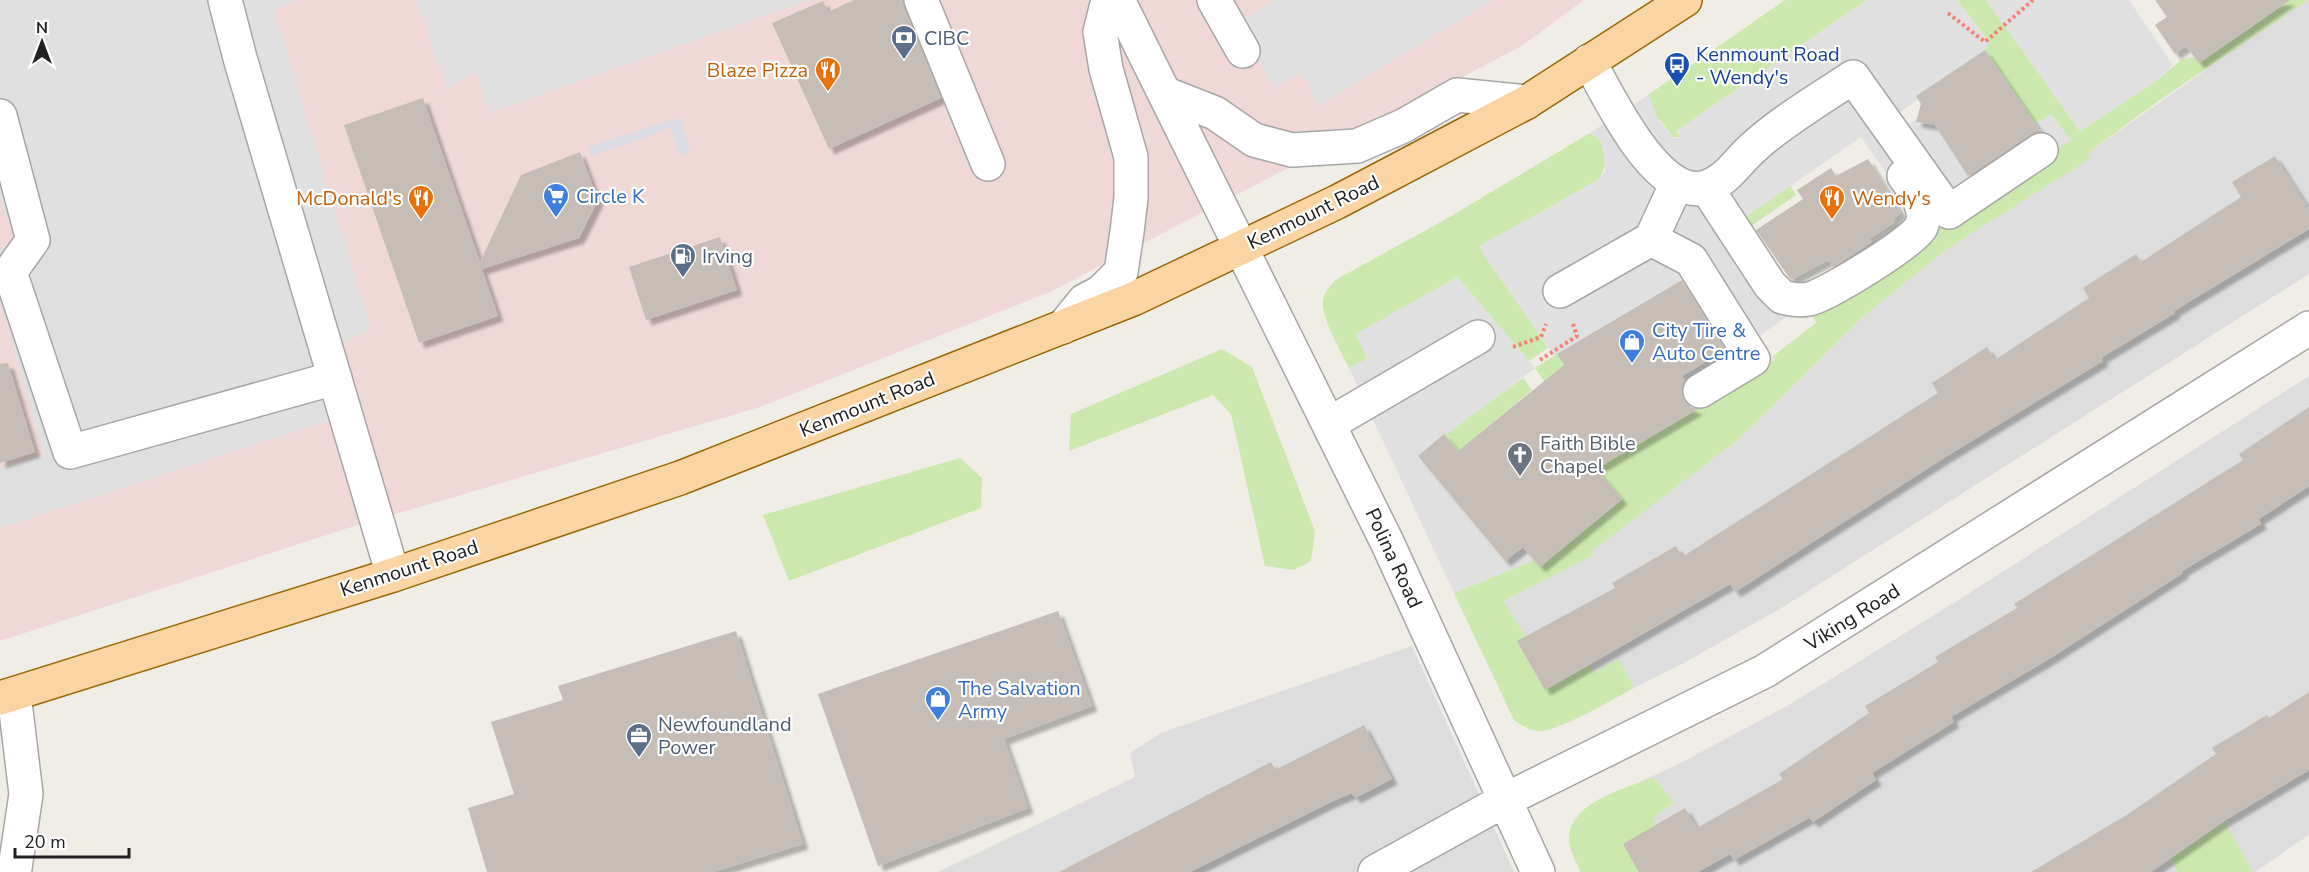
<svg xmlns="http://www.w3.org/2000/svg" width="2309" height="872" font-family="'Nunito Sans',sans-serif">
<style>
.residential{fill:#dedddd}
.commercial{fill:#f0d8d6}
.grass{fill:#cbe9ae}
.parking{fill:#e0e0e0;fill-rule:evenodd}
.plaza{fill:#dbdbe6}
.building{fill:#c5bdb6;filter:url(#shadow)}
.lines{fill:none;stroke-linecap:round;stroke-linejoin:round}
.minor-casing{stroke:#a7a7a7;stroke-width:36}
.major-casing{stroke:#996803;stroke-width:36}
.path{stroke:#f78071;stroke-width:4;stroke-dasharray:3 3;stroke-linecap:butt}
.minor{stroke:#fff;stroke-width:33}
.major{stroke:#fad4a2;stroke-width:33}
.labels{text-anchor:middle;stroke-width:4.5;stroke-linejoin:round;paint-order:stroke}
.service-label{font-size:20px;fill:#4e5e75;stroke:#fff;text-anchor:start}
.transit-label{font-size:20px;fill:#164399;stroke:#fff;text-anchor:start}
.food-label{font-size:20px;fill:#c56008;stroke:#fff;text-anchor:end}
.shop-label{font-size:20px;fill:#366cbe;stroke:#fff;text-anchor:start}
.street-label{font-size:20px;fill:#202020;stroke:#fff}
.worship-label{font-size:20px;fill:#5b616d;stroke:#fff;text-anchor:start}
</style>
<defs>
<filter id="shadow"><feDropShadow dx="5.5" dy="5.5" stdDeviation="1.5" flood-color="#0004"/></filter>
</defs>
<rect width="100%" height="100%" fill="#f0ede7"/>
<path class="residential" d="M 2305,0 L 2309,0 L 2309,274 L 1783,607 L 1682,664 L 1564,723 L 1540,731 L 1514,720 L 1465,616 L 1503,602 L 1592,555 L 1590,552 L 1739,439 L 1864,316 L 1947,249 L 2090,158 L 2088,153 Z
M 2309,376 L 2309,835 L 2255,872 L 1581,872 L 1570,846 L 1569,836 L 1576,818 L 1586,808 L 1682,762 L 1787,706 L 1957,601 Z
M 1412,646 L 1514,872 L 938,872 L 1135,777 L 1130,753 L 1161,733 Z"/>
<path class="commercial" d="M 0,0 L 1584,0 L 1522,46 L 1050,292 L 760,407 L 345,529 L 0,641 Z"/>
<path class="grass" d="M 1785,0 L 1867,0 L 1677,131 L 1680,137 L 1673,137 L 1655,114 L 1648,95 Z
M 1957,0 L 1986,0 L 2080,131 L 2156,81 L 2182,59 L 2194,57 L 2199,63 L 2290,0 L 2308,0 L 2160,100 L 2088,153 L 2091,158 L 1947,249 L 1864,316 L 1739,439 L 1591,552 L 1593,555 L 1504,601 L 1525,636 L 1517,641 L 1544,690 L 1590,665 L 1593,673 L 1619,659 L 1634,688 C 1614,699 1559,731 1540,731 C 1530,731 1521,725 1514,720 L 1454,593 L 1534,560 L 1540,566 L 1622,500 L 1577,445 L 1584,440 L 1535,368 L 1557,354 L 1619,455 L 1775,360 L 1773,356 L 1816,323 L 1810,312 L 1938,223 L 2070,140 L 2051,114 L 2036,124 L 1985,50 L 1989,42 Z
M 1590,133 L 1601,141 C 1605,156 1608,167 1598,180 L 1480,247 L 1548,348 L 1529,361 L 1457,277 L 1356,335 L 1368,359 L 1349,368 C 1342,353 1321,318 1323,302 C 1323,293 1331,285 1337,279 L 1448,218 Z
M 1790,185 L 1796,195 L 1747,229 L 1743,219 L 1746,215 Z
M 1222,349 L 1252,367 L 1315,531 L 1311,561 L 1294,570 L 1265,566 L 1231,414 L 1213,395 L 1069,451 L 1071,414 Z
M 1523,378 L 1532,390 L 1458,451 L 1444,434 Z
M 960,458 L 982,478 L 981,508 L 789,581 L 763,515 Z
M 1654,777 L 1674,803 L 1653,817 L 1655,826 L 1623,844 L 1639,872 L 1581,872 C 1576,861 1568,849 1569,837 C 1572,801 1627,788 1654,777 Z
M 2225,822 L 2253,872 L 2178,872 L 2170,859 Z"/>
<path class="parking" d="M 0,0 L 300,0 L 274,9 L 371,329 L 338,345 L 355,412 L 0,528 L 0,468 L 44,455 L 0,302 L 0,250 L 15,244 L 0,196 Z
M 416,0 L 810,0 L 489,113 L 477,72 L 446,89 Z
M 1275,0 L 1493,0 L 1319,105 L 1301,72 L 1274,90 L 1240,23 Z
M 1867,0 L 1957,0 L 1989,43 L 1985,50 L 1916,96 L 1918,100 L 1899,113 L 1903,122 L 1910,123 L 1917,119 L 1935,125 L 1969,177 L 2041,132 L 2036,124 L 2051,114 L 2071,140 L 1953,218 L 1942,221 L 1790,314 L 1760,336 L 1775,360 L 1700,407 L 1682,376 L 1726,349 L 1684,279 L 1554,356 L 1481,251 L 1483,244 L 1598,180 L 1605,171 L 1604,151 L 1601,141 L 1590,133 L 1648,95 L 1660,122 L 1673,137 L 1678,138 L 1680,137 L 1676,131 ZM 1861,137 L 1899,191 L 1908,215 L 1903,225 L 1892,237 L 1872,242 L 1816,280 L 1787,284 L 1743,219 Z
M 1986,0 L 2129,0 L 2173,65 L 2156,81 L 2080,131 Z
M 1457,277 L 1535,368 L 1418,456 L 1504,561 L 1523,546 L 1534,560 L 1454,593 L 1349,368 L 1367,359 L 1356,334 Z"/>
<path class="plaza" d="M 678,118 L 681,120 L 690,149 L 684,155 L 679,152 L 671,128 L 591,156 L 588,147 Z"/>
<path class="building" d="M 854,0 L 903,0 L 941,98 L 829,149 L 772,23 L 823,1 L 828,12 Z
M 2155,0 L 2290,0 L 2199,63 L 2186,46 L 2175,54 L 2155,25 L 2167,17 Z
M 1985,50 L 2041,132 L 2031,134 L 1968,176 L 1935,125 L 1916,122 L 1921,104 L 1916,96 Z
M 423,98 L 480,262 L 521,175 L 580,152 L 598,200 L 579,238 L 482,269 L 498,316 L 419,343 L 344,125 Z
M 2275,156 L 2309,209 L 2309,229 L 2174,311 L 2175,313 L 2101,358 L 2103,361 L 1947,456 L 1735,592 L 1730,584 L 1545,690 L 1517,641 L 1615,588 L 1612,583 L 1676,546 L 1682,557 L 1938,393 L 1932,383 L 1987,347 L 1995,360 L 2089,298 L 2083,288 L 2136,254 L 2141,262 L 2241,197 L 2232,182 Z
M 1868,159 L 1901,213 L 1893,219 L 1895,222 L 1869,239 L 1872,242 L 1833,267 L 1828,260 L 1791,280 L 1756,230 L 1803,199 L 1797,190 L 1831,168 L 1836,176 Z
M 720,237 L 737,290 L 646,320 L 629,267 Z
M 1682,280 L 1725,350 L 1682,376 L 1685,381 L 1681,391 L 1684,400 L 1690,407 L 1698,409 L 1596,469 L 1622,499 L 1540,567 L 1523,547 L 1505,561 L 1418,456 L 1444,434 L 1458,451 L 1564,365 L 1557,354 Z
M 8,363 L 35,452 L 0,463 L 0,364 Z
M 2309,407 L 2309,486 L 2259,519 L 2261,524 L 2182,571 L 2183,573 L 2049,659 L 1951,717 L 1954,722 L 1872,773 L 1876,780 L 1813,822 L 1809,818 L 1734,860 L 1730,854 L 1698,872 L 1639,872 L 1623,844 L 1685,808 L 1697,828 L 1783,779 L 1779,774 L 1869,713 L 1865,706 L 1938,662 L 1935,657 L 2017,608 L 2014,604 L 2243,460 L 2239,454 Z
M 1058,611 L 1092,706 L 1004,739 L 1028,808 L 878,866 L 818,694 Z
M 736,631 L 803,844 L 713,872 L 487,872 L 468,808 L 514,794 L 491,722 L 563,700 L 558,686 Z
M 2309,692 L 2309,770 L 2224,821 L 2151,872 L 2031,872 L 2125,816 L 2216,754 L 2212,748 L 2267,715 L 2269,718 Z
M 1364,725 L 1392,779 L 1355,798 L 1352,793 L 1331,802 L 1190,872 L 1059,872 L 1271,762 L 1275,770 Z"/>
<g class="lines">
<defs>
<path id="minor" d="M 225,0 L 240,58 L 393,575
M 921,0 L 988,164
M 1118,0 L 1387,542 L 1538,872
M 1214,0 L 1243,51
M 1589,61 C 1608,95 1658,203 1707,187 C 1729,179 1738,160 1755,146 C 1781,122 1823,97 1853,77 L 1949,212 L 2041,150
M 1164,93 L 1215,113 L 1254,140 L 1292,150 L 1357,146 L 1403,126 L 1457,95 L 1527,102
M 0,116 L 33,240 L 10,272 L 70,452 L 335,378
M 1706,187 L 1770,285 L 1782,297 C 1790,299 1800,301 1809,299 C 1827,295 1915,241 1921,227 C 1929,210 1914,189 1904,176
M 1651,239 L 1691,260 L 1753,359 L 1700,391
M 1560,291 L 1651,239 L 1677,183
M 1063,327 L 1084,301 L 1101,292 L 1121,272 L 1127,232 L 1131,198 L 1131,157 L 1106,69 L 1100,32 L 1108,0
M 1329,424 L 1478,337
M 3,872 L 15,868 L 26,794 L 14,694
M 1375,872 L 1505,800 L 1765,671 L 2309,328"/>
<path id="major" d="M 0,698 L 393,575 L 680,478 L 1133,299 L 1337,202 L 1527,102 L 1685,0"/>
</defs>
<use href="#minor" class="minor-casing"/>
<use href="#major" class="major-casing"/>
<path class="path" d="M 1948,13 L 1985,42 L 2033,0
M 1513,347 L 1541,337 L 1546,324
M 1540,360 L 1577,336 L 1573,324"/>
<use href="#minor" class="minor"/>
<use href="#major" class="major"/>
</g>
<defs>
<symbol id="bank-pin" viewBox="-11 -11 22 30"><path d="M0 17L-7.5 6A9.5 9.5 0 1 1 7.5 6Z" fill="#5c6f8a" stroke="#fff"/><path d="M-6-4H6V4H-6ZM0-2.3a2.3 2.3 0 1 0 0 4.6a2.3 2.3 0 1 0 0-4.6Z" fill="#fff"/></symbol>
<symbol id="bus-pin" viewBox="-11 -11 22 30"><path d="M0 17L-7.5 6A9.5 9.5 0 1 1 7.5 6Z" fill="#1a4fb4" stroke="#fff"/><path d="M-5-6H5V4H4V6H2V4H-2V6H-4V4H-5ZM-3.5-4V0h7V-4ZM-3.5 1.2v1.5H-2V1.2ZM2 1.2v1.5H3.5V1.2Z" fill="#fff"/></symbol>
<symbol id="restaurant-pin" viewBox="-11 -11 22 30"><path d="M0 17L-7.5 6A9.5 9.5 0 1 1 7.5 6Z" fill="#e8710a" stroke="#fff"/><path d="M-5-6h1v4h1v-4h1v4h1v-4h1v5L-1.5 .5V6h-2V.5L-5-1ZM5-6V6H3V1.5H1.5Q1.5-4 5-6Z" fill="#fff"/></symbol>
<symbol id="supermarket-pin" viewBox="-11 -11 22 30"><path d="M0 17L-7.5 6A9.5 9.5 0 1 1 7.5 6Z" fill="#3f7fe0" stroke="#fff"/><path d="M-6-5.5h2.5l.6 2H6L4.5 2H-2.5L-4.4-4H-6ZM-1.5 3.2a1.3 1.3 0 1 0 .1 0ZM3 3.2a1.3 1.3 0 1 0 .1 0Z" fill="#fff"/></symbol>
<symbol id="fuel-pin" viewBox="-11 -11 22 30"><path d="M0 17L-7.5 6A9.5 9.5 0 1 1 7.5 6Z" fill="#5c6f8a" stroke="#fff"/><path d="M-5.5-6h7V0h2V4h1.3V-2.5L3-4.5l.8-.8L6-3V5H2.5V1h-1V6h-7ZM-4.2-4.7v3.2H.2V-4.7Z" fill="#fff"/></symbol>
<symbol id="shop-pin" viewBox="-11 -11 22 30"><path d="M0 17L-7.5 6A9.5 9.5 0 1 1 7.5 6Z" fill="#3f7fe0" stroke="#fff"/><path d="M-5-2.5h2.3a2.7 3.5 0 0 1 5.4 0H5L5.5 6h-11ZM-1.5-2.5h3a1.5 2.3 0 0 0-3 0Z" fill="#fff"/></symbol>
<symbol id="church-pin" viewBox="-11 -11 22 30"><path d="M0 17L-7.5 6A9.5 9.5 0 1 1 7.5 6Z" fill="#6b7280" stroke="#fff"/><path d="M-1.2-6h2.4v3.5h3.3v2.4h-3.3V6h-2.4V-.1h-3.3v-2.4h3.3Z" fill="#fff"/></symbol>
<symbol id="office-pin" viewBox="-11 -11 22 30"><path d="M0 17L-7.5 6A9.5 9.5 0 1 1 7.5 6Z" fill="#5c6f8a" stroke="#fff"/><path d="M-6-3h4V-5.5h4V-3h4V5H-6ZM-1-4.5V-3h2v-1.5ZM-6 0V1H6V0Z" fill="#fff"/></symbol>
</defs>
<g fill-rule="evenodd">
<use href="#bank-pin" x="889" y="23" width="30" height="40"/>
<use href="#bus-pin" x="1662" y="50" width="30" height="40"/>
<use href="#restaurant-pin" x="813" y="55" width="30" height="40"/>
<use href="#supermarket-pin" x="541" y="181" width="30" height="40"/>
<use href="#restaurant-pin" x="406" y="183" width="30" height="40"/>
<use href="#restaurant-pin" x="1817" y="183" width="30" height="40"/>
<use href="#fuel-pin" x="668" y="241" width="30" height="40"/>
<use href="#shop-pin" x="1617" y="327" width="30" height="40"/>
<use href="#church-pin" x="1505" y="440" width="30" height="40"/>
<use href="#shop-pin" x="923" y="684" width="30" height="40"/>
<use href="#office-pin" x="624" y="721" width="30" height="40"/>
</g>
<g class="labels">
<g class="service-label">
<text x="924" y="45">CIBC</text>
<text x="702" y="263">Irving</text>
<text x="658" y="731">Newfoundland<tspan x="658" dy="23">Power</tspan></text>
</g>
<g class="transit-label">
<text x="1696" y="61">Kenmount Road<tspan x="1696" dy="23">- Wendy's</tspan></text>
</g>
<g class="food-label">
<text x="808" y="77">Blaze Pizza</text>
<text x="402" y="205">McDonald's</text>
<text x="1852" y="205" text-anchor="start">Wendy's</text>
</g>
<g class="shop-label">
<text x="576" y="203">Circle K</text>
<text x="1652" y="337">City Tire &amp;<tspan x="1652" dy="23">Auto Centre</tspan></text>
<text x="958" y="695">The Salvation<tspan x="958" dy="23">Army</tspan></text>
</g>
<g class="street-label">
<text transform="translate(1313 212) rotate(-26)" y="7">Kenmount Road</text>
<text transform="translate(867 404) rotate(-22)" y="7">Kenmount Road</text>
<text transform="translate(1394 558) rotate(65)" y="7">Polina Road</text>
<text transform="translate(409 568) rotate(-18)" y="7">Kenmount Road</text>
<text transform="translate(1852 617) rotate(-32)" y="7">Viking Road</text>
</g>
<g class="worship-label">
<text x="1540" y="450">Faith Bible<tspan x="1540" dy="23">Chapel</tspan></text>
</g>
</g>
<g transform="translate(42 42)" stroke="#ffffff" stroke-width="4.5" paint-order="stroke">
<path d="M0-4.5L10 22L0 15L-10 22Z" fill="#202020"/>
<text y="-9" font-size="16" font-weight="bold" text-anchor="middle" fill="#202020">N</text>
</g>
<path d="M15 848v9h114v-9" fill="none" stroke="#202020" stroke-width="3"/>
<text x="24" y="848" font-size="18" fill="#202020" stroke="#ffffff" stroke-width="4.5" paint-order="stroke">20 m</text>
</svg>
